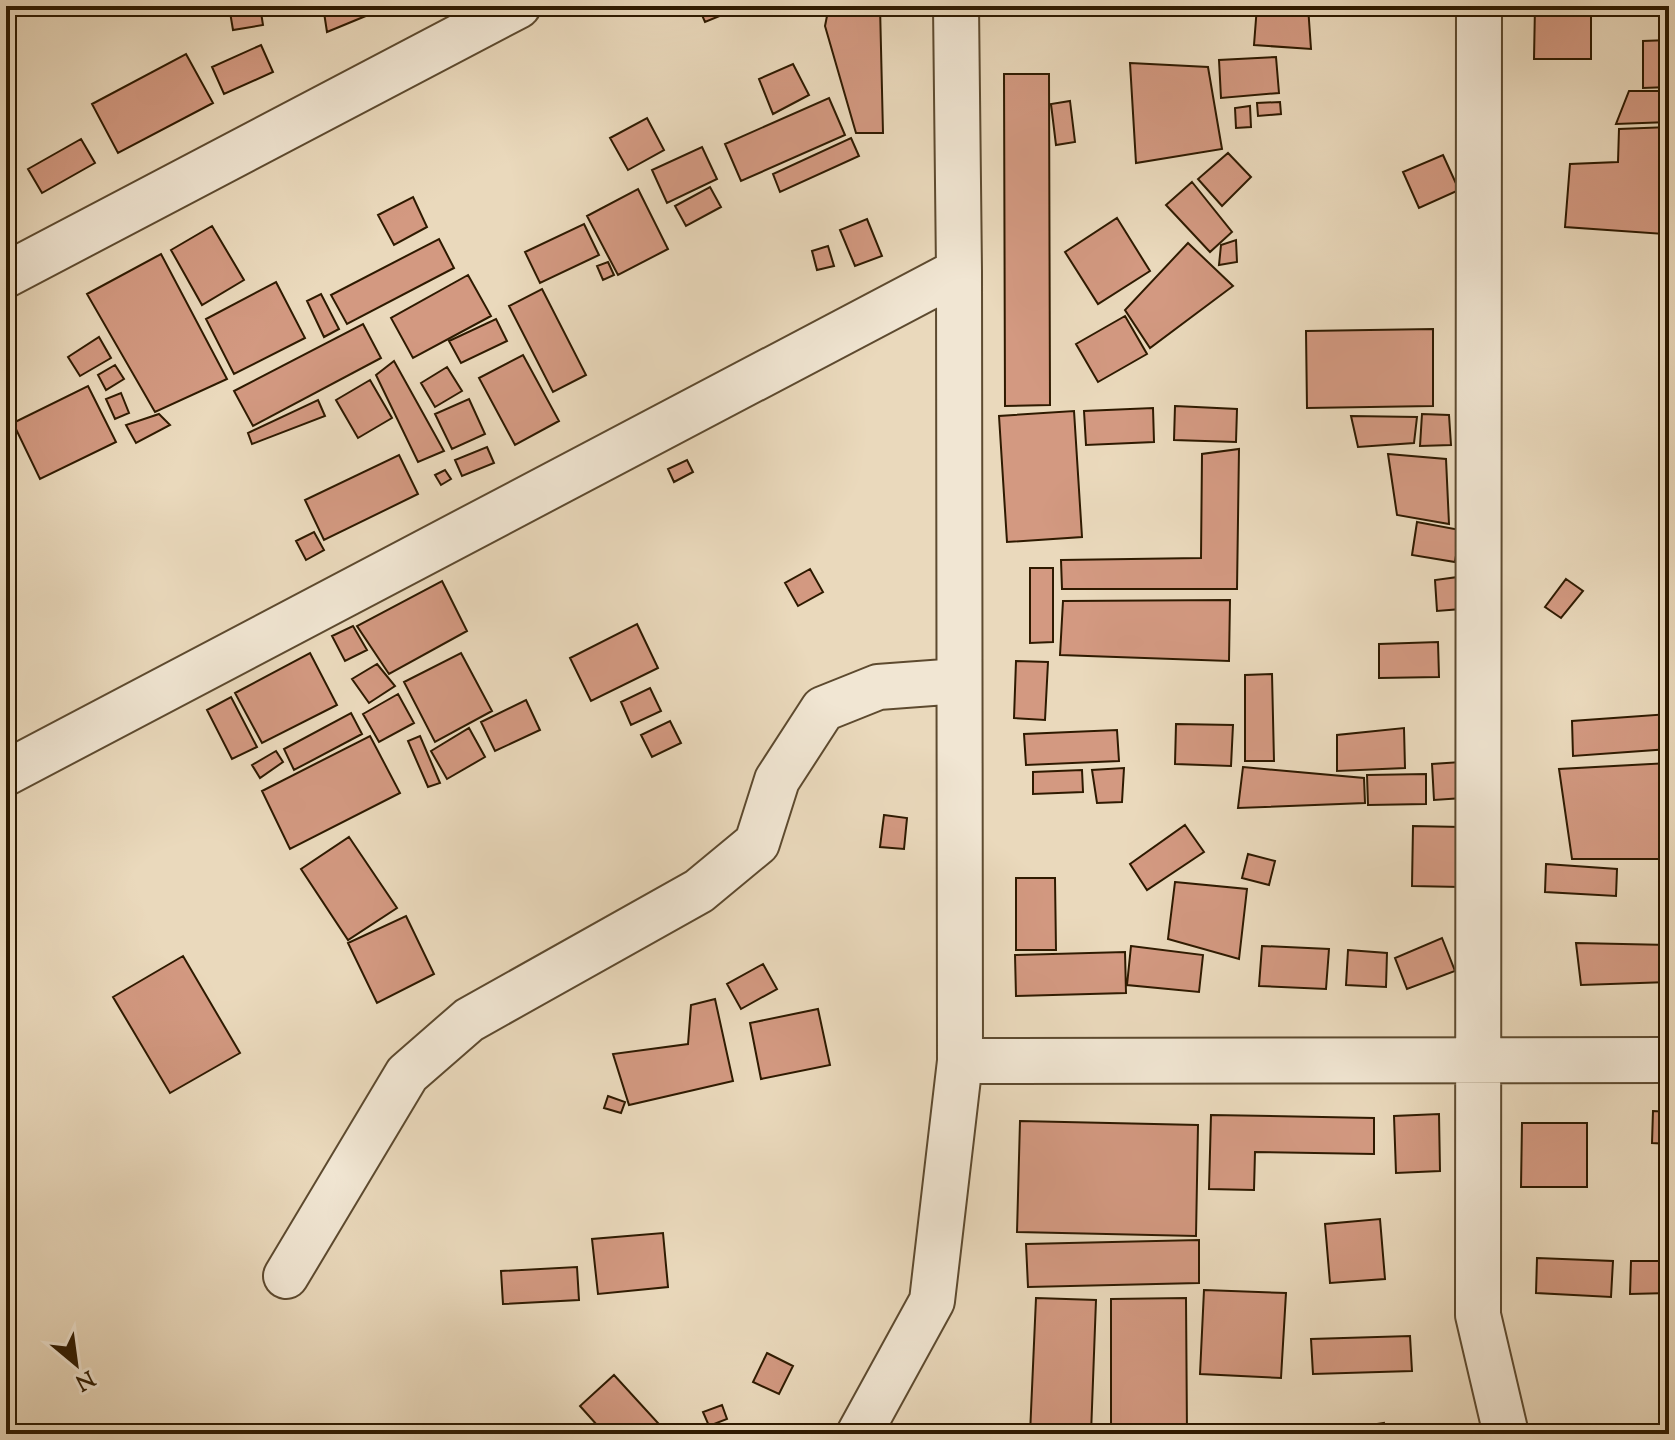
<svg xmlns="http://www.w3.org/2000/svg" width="1675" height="1440" font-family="'Sorts Mill Goudy',serif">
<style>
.building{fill:#d39981;stroke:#2e1a00;stroke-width:2}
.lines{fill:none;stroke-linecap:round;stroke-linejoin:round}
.minor-casing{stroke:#5d4a2f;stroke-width:48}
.minor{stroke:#f1e6d3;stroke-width:44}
</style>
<rect width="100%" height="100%" fill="#ead9bc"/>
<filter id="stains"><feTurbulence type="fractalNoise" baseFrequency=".0025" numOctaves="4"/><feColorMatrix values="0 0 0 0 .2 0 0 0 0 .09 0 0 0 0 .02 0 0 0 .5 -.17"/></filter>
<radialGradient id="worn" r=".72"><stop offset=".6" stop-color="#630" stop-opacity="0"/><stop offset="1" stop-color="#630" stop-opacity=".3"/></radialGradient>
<path class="building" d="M 229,6 L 260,6 L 263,25 L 233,30 Z
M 323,6 L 390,6 L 327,32 Z
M 698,6 L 744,6 L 705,22 Z
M 829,6 L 880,6 L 883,133 L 856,133 L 825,26 Z
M 1257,6 L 1308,6 L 1311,49 L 1254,45 Z
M 1535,6 L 1591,6 L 1591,59 L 1534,59 Z
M 1669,40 L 1669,87 L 1643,88 L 1643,41 Z
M 261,45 L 273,72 L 224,94 L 212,67 Z
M 186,54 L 213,103 L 118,153 L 92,104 Z
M 1276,57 L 1279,93 L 1221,98 L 1219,60 Z
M 1130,63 L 1208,67 L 1222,149 L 1136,163 Z
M 793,64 L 809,95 L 773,114 L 759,79 Z
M 1004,74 L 1049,74 L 1050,405 L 1005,406 Z
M 1629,91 L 1669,91 L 1669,122 L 1616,124 Z
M 829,98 L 845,135 L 741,181 L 725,144 Z
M 1070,101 L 1075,142 L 1056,145 L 1051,104 Z
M 1280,102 L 1281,114 L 1258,116 L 1257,103 Z
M 1250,106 L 1251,127 L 1236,128 L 1235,108 Z
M 647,118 L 664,150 L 628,170 L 610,138 Z
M 1669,127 L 1664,234 L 1565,227 L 1570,164 L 1618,162 L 1619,129 Z
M 851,138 L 859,156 L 780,192 L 773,174 Z
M 81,139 L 95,163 L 42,193 L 28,169 Z
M 702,147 L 717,179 L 667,203 L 652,170 Z
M 1228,153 L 1251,177 L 1222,206 L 1198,179 Z
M 1443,155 L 1459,190 L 1419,208 L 1403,172 Z
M 1192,182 L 1232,232 L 1210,252 L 1166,205 Z
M 710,187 L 721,207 L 686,226 L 675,206 Z
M 638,189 L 668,249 L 618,275 L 587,216 Z
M 413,197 L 427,227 L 394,245 L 378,215 Z
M 1117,218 L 1150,271 L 1098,304 L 1065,252 Z
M 867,219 L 882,256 L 855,266 L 840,230 Z
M 584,224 L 599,255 L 540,283 L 525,252 Z
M 212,226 L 244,280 L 202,305 L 171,250 Z
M 439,239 L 454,268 L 347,324 L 331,295 Z
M 1236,240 L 1237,262 L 1219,265 L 1221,245 Z
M 1188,243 L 1233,286 L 1150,348 L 1125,310 Z
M 828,246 L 834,266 L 817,270 L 812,251 Z
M 161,254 L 227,379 L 155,412 L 87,294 Z
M 608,262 L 614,275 L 603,280 L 597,266 Z
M 468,275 L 491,316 L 413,358 L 391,318 Z
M 276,282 L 305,338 L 234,374 L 206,319 Z
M 542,289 L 586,375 L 553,392 L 509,306 Z
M 321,294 L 339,329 L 324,337 L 307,301 Z
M 1125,316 L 1147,354 L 1098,382 L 1076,344 Z
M 496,319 L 507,341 L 461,363 L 449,341 Z
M 363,324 L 381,358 L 253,426 L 234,391 Z
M 1433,329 L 1433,406 L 1307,408 L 1306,331 Z
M 99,337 L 111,358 L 80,376 L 68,357 Z
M 523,355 L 559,421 L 515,445 L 479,378 Z
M 394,361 L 444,451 L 418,462 L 376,375 Z
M 115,365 L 124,379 L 106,390 L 98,375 Z
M 447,367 L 462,391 L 435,407 L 421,383 Z
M 370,380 L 392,418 L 358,438 L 336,400 Z
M 88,386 L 116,442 L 40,479 L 13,423 Z
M 121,393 L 129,413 L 115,419 L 106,399 Z
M 469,399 L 485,434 L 452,449 L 435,414 Z
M 318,400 L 325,416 L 252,444 L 248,433 Z
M 1175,406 L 1237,409 L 1236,442 L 1174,440 Z
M 1153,408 L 1154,442 L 1086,445 L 1084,411 Z
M 1074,411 L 1082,537 L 1007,542 L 999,416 Z
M 159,414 L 170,425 L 136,443 L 126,425 Z
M 1422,414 L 1449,415 L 1451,445 L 1420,446 Z
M 1351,416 L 1417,417 L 1414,443 L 1358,447 Z
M 487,447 L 494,463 L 462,476 L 455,460 Z
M 1239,449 L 1237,589 L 1062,589 L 1061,560 L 1201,558 L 1202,454 Z
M 1388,454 L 1446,459 L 1449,524 L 1397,515 Z
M 399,455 L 418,494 L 324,540 L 305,500 Z
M 687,460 L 693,472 L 674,482 L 668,469 Z
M 445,470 L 451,479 L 441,485 L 435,475 Z
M 1417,522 L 1460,530 L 1455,562 L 1412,555 Z
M 314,532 L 324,550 L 306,560 L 296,541 Z
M 1030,568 L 1053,568 L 1053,642 L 1030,643 Z
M 810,569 L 823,592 L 798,606 L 785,583 Z
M 1458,577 L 1461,609 L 1437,611 L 1435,580 Z
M 1566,579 L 1583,591 L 1561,618 L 1545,607 Z
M 442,581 L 467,631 L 389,674 L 357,626 Z
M 1230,600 L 1229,661 L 1060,655 L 1063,601 Z
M 637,624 L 658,668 L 591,701 L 570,658 Z
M 353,626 L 367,650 L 345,661 L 332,636 Z
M 1438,642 L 1439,677 L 1379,678 L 1379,644 Z
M 310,653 L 337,705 L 262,743 L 235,693 Z
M 461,653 L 492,711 L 435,742 L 404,682 Z
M 1016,661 L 1048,662 L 1045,720 L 1014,718 Z
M 377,664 L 395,686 L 369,703 L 352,679 Z
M 1272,674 L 1274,761 L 1245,761 L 1245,675 Z
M 650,688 L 661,711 L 631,725 L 621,702 Z
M 398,694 L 414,723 L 379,742 L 363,714 Z
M 231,697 L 257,747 L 232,759 L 207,710 Z
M 526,700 L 540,730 L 495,751 L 481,722 Z
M 351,713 L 362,734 L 294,770 L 284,749 Z
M 1669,714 L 1669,749 L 1573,756 L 1572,721 Z
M 670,721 L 681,743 L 652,757 L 641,735 Z
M 1176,724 L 1233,725 L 1231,766 L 1175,764 Z
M 469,728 L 485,757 L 447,779 L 431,751 Z
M 1404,728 L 1405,768 L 1337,771 L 1337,735 Z
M 1117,730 L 1119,761 L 1026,765 L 1024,734 Z
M 370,736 L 400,793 L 290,849 L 262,791 Z
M 420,736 L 440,783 L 428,787 L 408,741 Z
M 276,751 L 283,762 L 260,778 L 252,765 Z
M 1461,762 L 1463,798 L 1434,800 L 1432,764 Z
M 1669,763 L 1669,859 L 1572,859 L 1559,769 Z
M 1243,767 L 1364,778 L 1365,803 L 1238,808 Z
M 1124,768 L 1122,802 L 1097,803 L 1092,770 Z
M 1082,770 L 1083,792 L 1033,794 L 1033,772 Z
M 1426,774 L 1426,804 L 1368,805 L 1367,775 Z
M 884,815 L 907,818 L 904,849 L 880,847 Z
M 1185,825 L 1204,852 L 1147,890 L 1130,864 Z
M 1413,826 L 1461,827 L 1460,887 L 1412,886 Z
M 349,837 L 397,908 L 348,940 L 301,869 Z
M 1248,854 L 1275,861 L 1269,885 L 1242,878 Z
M 1546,864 L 1617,869 L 1616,896 L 1545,892 Z
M 1016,878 L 1055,878 L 1056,950 L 1016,950 Z
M 1175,882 L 1247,889 L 1239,959 L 1168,939 Z
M 406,916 L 434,974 L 377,1003 L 348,943 Z
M 1442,938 L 1455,971 L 1407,989 L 1395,958 Z
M 1576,943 L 1669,945 L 1669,982 L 1581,985 Z
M 1131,946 L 1203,955 L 1199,992 L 1127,985 Z
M 1262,946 L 1329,949 L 1326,989 L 1259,986 Z
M 1348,950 L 1387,953 L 1386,987 L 1346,985 Z
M 1125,952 L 1126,993 L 1016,996 L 1015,955 Z
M 183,956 L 240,1053 L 170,1093 L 113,997 Z
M 763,964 L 777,989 L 741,1009 L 727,984 Z
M 715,999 L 733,1081 L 629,1105 L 613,1054 L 688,1044 L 691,1005 Z
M 818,1009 L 830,1065 L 761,1079 L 750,1023 Z
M 608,1096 L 625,1102 L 621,1113 L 604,1108 Z
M 1653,1111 L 1669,1112 L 1669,1144 L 1652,1143 Z
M 1439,1114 L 1440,1171 L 1396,1173 L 1394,1116 Z
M 1211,1115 L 1374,1118 L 1374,1154 L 1255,1152 L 1254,1190 L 1209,1189 Z
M 1020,1121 L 1198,1125 L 1196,1236 L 1017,1232 Z
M 1522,1123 L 1587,1123 L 1587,1187 L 1521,1187 Z
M 1380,1219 L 1385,1279 L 1330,1283 L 1325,1224 Z
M 663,1233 L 668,1287 L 598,1294 L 592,1239 Z
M 1199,1240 L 1199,1283 L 1028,1287 L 1026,1244 Z
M 1537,1258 L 1613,1261 L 1611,1297 L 1536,1293 Z
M 1631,1261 L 1669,1261 L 1669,1293 L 1630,1294 Z
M 577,1267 L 579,1300 L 503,1304 L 501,1271 Z
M 1204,1290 L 1286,1293 L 1281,1378 L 1200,1374 Z
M 1036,1298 L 1096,1300 L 1091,1434 L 1030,1434 Z
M 1186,1298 L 1187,1434 L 1111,1434 L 1111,1299 Z
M 1410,1336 L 1412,1371 L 1313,1374 L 1311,1339 Z
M 767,1353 L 793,1366 L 779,1394 L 753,1382 Z
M 614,1375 L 668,1434 L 605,1434 L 580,1406 Z
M 1668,1404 L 1669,1434 L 1666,1434 Z
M 722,1405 L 727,1419 L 709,1426 L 703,1412 Z
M 1384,1423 L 1386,1434 L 1333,1434 L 1332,1431 Z"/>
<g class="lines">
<defs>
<path id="minor" d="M 1479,6 L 1478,1315 L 1506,1434
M 6,275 L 518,6
M 6,773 L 959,271
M 960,1061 L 1669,1060
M 286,1276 L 407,1074 L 469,1020 L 699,891 L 757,843 L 777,780 L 823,709 L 878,687 L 959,681
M 859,1434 L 932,1301 L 960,1061 L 959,271 L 956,6"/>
</defs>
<use href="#minor" class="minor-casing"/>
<use href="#minor" class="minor"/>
</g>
<rect width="1675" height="1440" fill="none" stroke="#ead9bc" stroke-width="32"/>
<rect x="8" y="8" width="1659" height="1424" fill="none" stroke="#2e1a00" stroke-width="4"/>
<rect x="16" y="16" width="1643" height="1408" fill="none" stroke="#2e1a00" stroke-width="2"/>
<g transform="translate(76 1364) rotate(151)" stroke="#f1e6d3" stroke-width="6" paint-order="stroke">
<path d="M0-6L14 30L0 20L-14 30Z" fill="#2e1a00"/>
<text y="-12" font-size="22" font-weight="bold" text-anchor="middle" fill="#2e1a00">N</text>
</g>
<rect width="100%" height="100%" filter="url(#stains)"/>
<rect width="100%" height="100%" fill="url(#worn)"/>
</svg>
